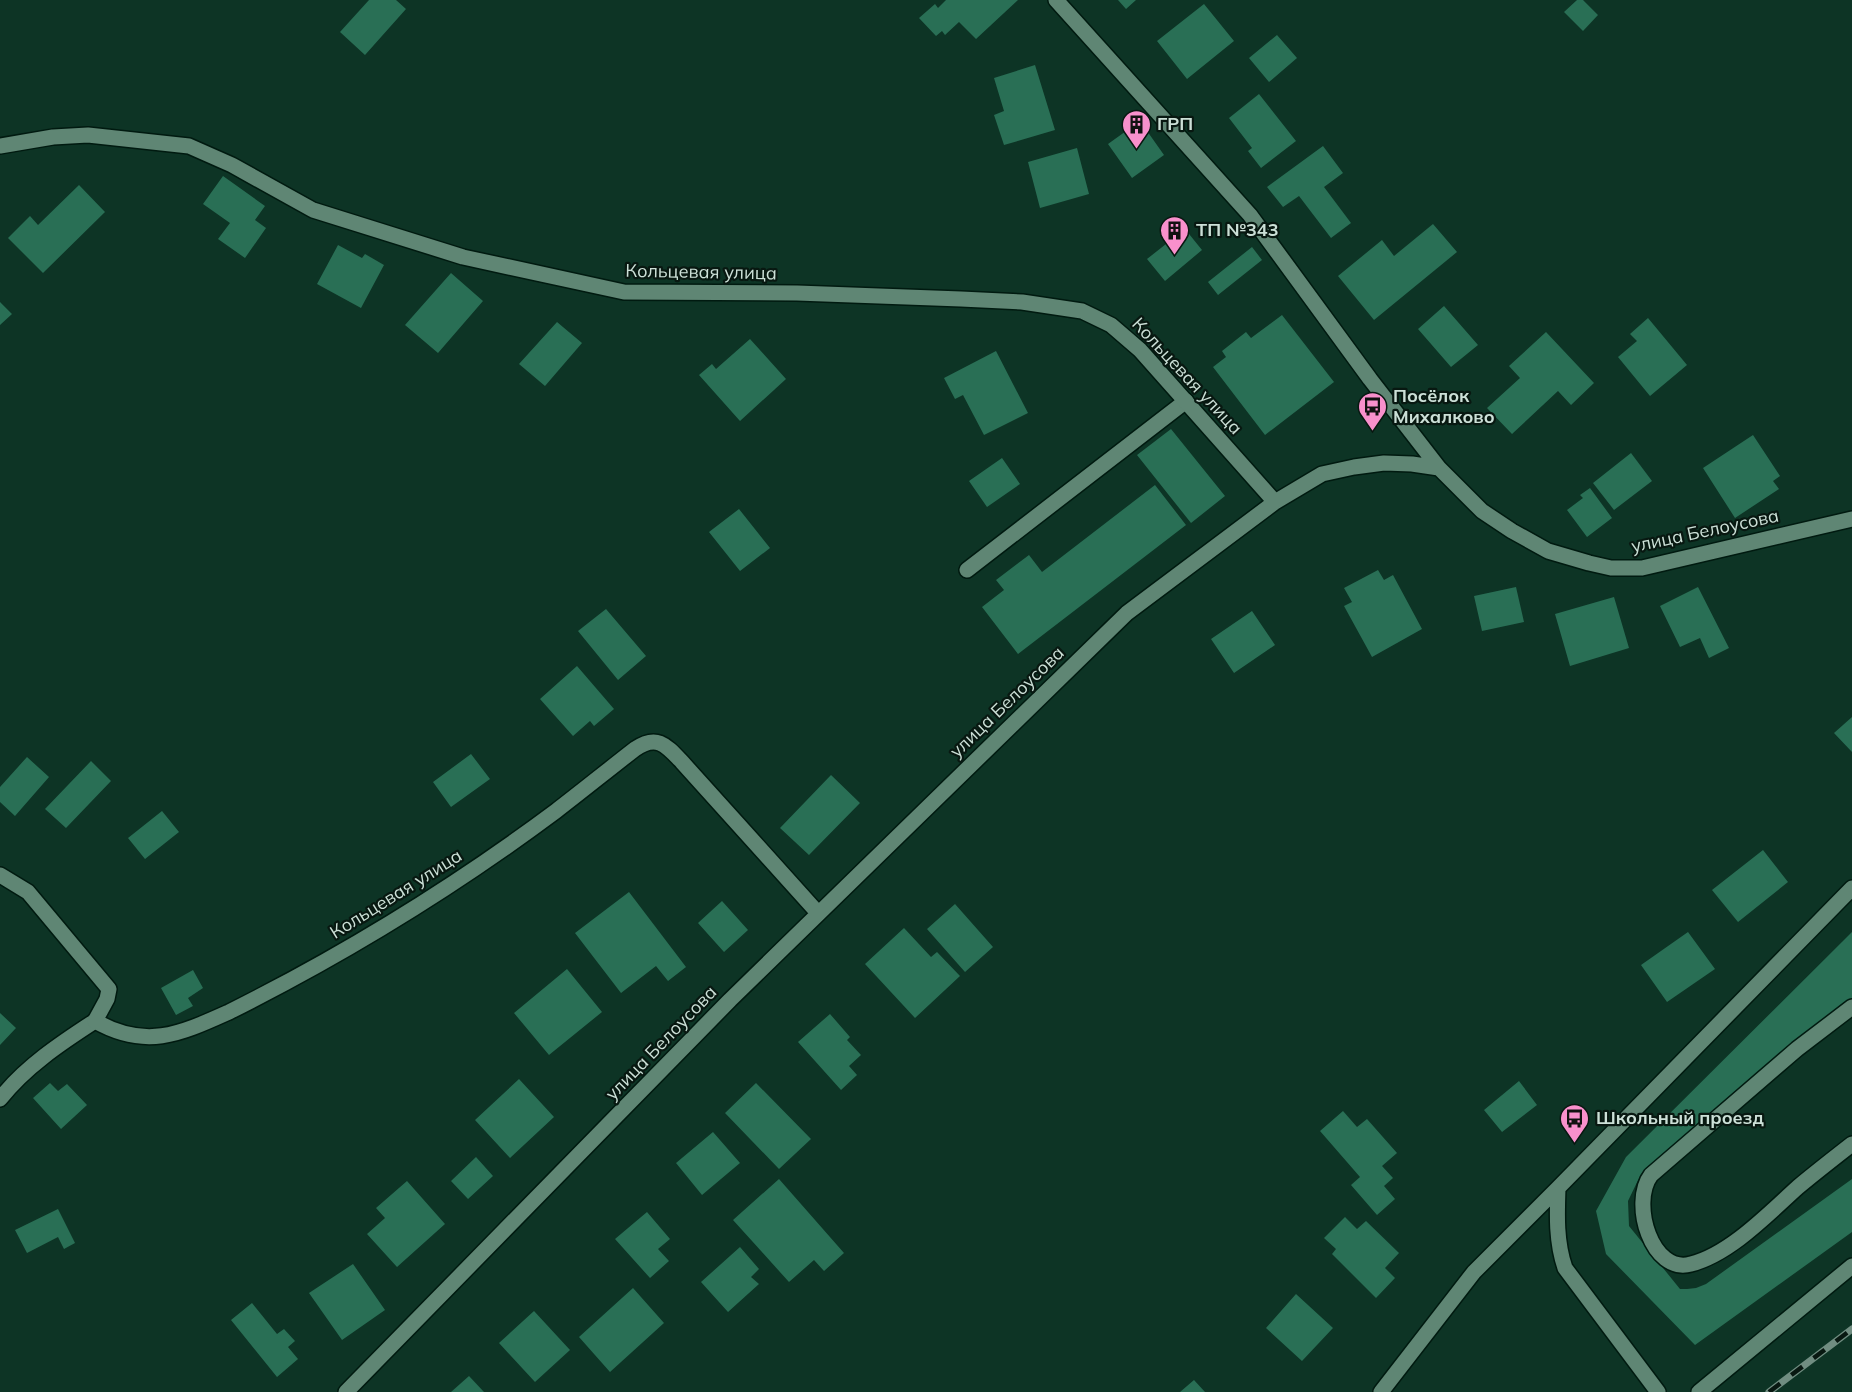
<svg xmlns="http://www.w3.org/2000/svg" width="1852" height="1392" font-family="Mulish,sans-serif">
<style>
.building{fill:#296f55}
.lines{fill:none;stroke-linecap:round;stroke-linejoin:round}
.service-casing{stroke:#001a10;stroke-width:18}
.minor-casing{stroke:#001a10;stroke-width:18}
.service{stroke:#5f8674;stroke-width:15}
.minor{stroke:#5f8674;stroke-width:15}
.rail-casing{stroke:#708d81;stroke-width:7}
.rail{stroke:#081811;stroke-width:4.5;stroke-dasharray:14;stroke-linecap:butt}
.labels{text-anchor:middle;stroke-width:4.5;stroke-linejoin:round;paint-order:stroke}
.poi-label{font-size:18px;font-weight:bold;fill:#cce0d7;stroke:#081811;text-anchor:start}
.street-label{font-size:18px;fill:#cce0d7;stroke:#081811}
</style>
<rect width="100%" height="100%" fill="#0d3425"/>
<path class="building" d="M 369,0 L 396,0 L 406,9 L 365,55 L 340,32 Z
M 946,0 L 1018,0 L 976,39 L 959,22 L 945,35 L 942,31 L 936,36 L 919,18 L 935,4 L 938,8 Z
M 1118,0 L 1136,0 L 1126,9 Z
M 1577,0 L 1583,0 L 1598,15 L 1583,31 L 1564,12 Z
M 1204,4 L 1234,41 L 1187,79 L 1157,41 Z
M 1277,35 L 1297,58 L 1269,82 L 1249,58 Z
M 1035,65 L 1055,130 L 1004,145 L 994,115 L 1004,111 L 994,78 Z
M 1259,94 L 1296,141 L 1261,168 L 1248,151 L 1252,148 L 1229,118 Z
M 1140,121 L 1164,155 L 1132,178 L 1108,144 Z
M 1323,146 L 1343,173 L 1324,187 L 1351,223 L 1331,238 L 1299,196 L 1283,207 L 1267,187 Z
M 1077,148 L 1089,194 L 1040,208 L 1028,162 Z
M 223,176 L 265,206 L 255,220 L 266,228 L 245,258 L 218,239 L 230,223 L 203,204 Z
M 79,185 L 105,212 L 43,273 L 8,238 L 30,216 L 38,225 Z
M 1433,224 L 1457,252 L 1374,320 L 1338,276 L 1382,240 L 1394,256 Z
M 1185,229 L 1202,250 L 1165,281 L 1147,259 Z
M 338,245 L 362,258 L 365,254 L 384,265 L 361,308 L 317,284 Z
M 1252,247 L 1262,260 L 1218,295 L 1208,282 Z
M 451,273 L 483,301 L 438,353 L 405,325 Z
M 0,302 L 12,314 L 0,325 Z
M 1444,306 L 1478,345 L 1451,367 L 1418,329 Z
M 1282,315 L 1334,382 L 1265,435 L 1213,367 L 1226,357 L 1222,351 L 1246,332 L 1251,338 Z
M 1648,318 L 1687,365 L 1650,396 L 1618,357 L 1637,341 L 1630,334 Z
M 557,322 L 582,343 L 545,386 L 519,364 Z
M 1546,332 L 1594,383 L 1571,405 L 1558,391 L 1512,434 L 1487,408 L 1520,378 L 1509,366 Z
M 750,339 L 786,379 L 740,421 L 699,375 L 712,364 L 716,369 Z
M 996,351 L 1028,413 L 984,435 L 963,395 L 955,399 L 944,378 Z
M 1171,429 L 1225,496 L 1191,523 L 1137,455 Z
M 1753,435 L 1780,476 L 1773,481 L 1779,489 L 1735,518 L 1703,468 Z
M 1631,453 L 1652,481 L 1614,510 L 1593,483 Z
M 1002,458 L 1020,484 L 987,507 L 969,481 Z
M 1155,485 L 1186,525 L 1018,654 L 982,607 L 1004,590 L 996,580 L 1029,555 L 1042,572 Z
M 1590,488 L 1612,518 L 1587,537 L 1567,510 L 1583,498 L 1580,495 Z
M 739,509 L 770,548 L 740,571 L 709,532 Z
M 1378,570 L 1384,580 L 1393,575 L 1422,629 L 1372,657 L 1344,606 L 1352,602 L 1344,588 Z
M 1516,587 L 1524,622 L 1482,631 L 1474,596 Z
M 1698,587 L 1729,648 L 1709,658 L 1700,638 L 1680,647 L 1660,606 Z
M 1614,597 L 1629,648 L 1570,666 L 1555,614 Z
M 606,609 L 646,656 L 618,680 L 578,631 Z
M 1252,611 L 1275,645 L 1234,673 L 1211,639 Z
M 577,666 L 614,709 L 594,726 L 590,721 L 573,736 L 540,699 Z
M 1852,717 L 1852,752 L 1834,733 Z
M 471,754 L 490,779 L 451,807 L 433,782 Z
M 27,757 L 49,777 L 15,816 L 0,802 L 0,787 Z
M 91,761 L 111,781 L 66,828 L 45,809 Z
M 831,775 L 860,803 L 809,855 L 780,828 Z
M 162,811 L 179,832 L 145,859 L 128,838 Z
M 1763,850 L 1788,882 L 1738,922 L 1712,890 Z
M 629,892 L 686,967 L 668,981 L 656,966 L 621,993 L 575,933 Z
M 722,901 L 748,930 L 724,952 L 698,923 Z
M 955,904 L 993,947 L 965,972 L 927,929 Z
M 904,928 L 931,957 L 937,952 L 960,976 L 915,1018 L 865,964 Z
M 1688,932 L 1715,969 L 1667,1002 L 1641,965 Z
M 1852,932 L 1852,1006 L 1641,1174 L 1628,1201 L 1629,1226 L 1680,1289 L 1687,1289 L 1696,1288 L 1706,1284 L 1852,1179 L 1852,1232 L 1695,1345 L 1606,1254 L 1596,1211 L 1626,1157 Z
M 567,969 L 602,1012 L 549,1055 L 514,1013 Z
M 193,970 L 203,988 L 188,998 L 193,1006 L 176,1015 L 161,988 Z
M 0,1013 L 16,1028 L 0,1045 Z
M 830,1014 L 850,1037 L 847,1040 L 861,1055 L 849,1066 L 857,1075 L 841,1090 L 798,1042 Z
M 519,1079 L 554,1117 L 510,1158 L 475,1120 Z
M 1519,1081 L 1537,1105 L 1502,1132 L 1484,1110 Z
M 50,1083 L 58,1091 L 67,1084 L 87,1105 L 61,1129 L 33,1098 Z
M 756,1083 L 811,1139 L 779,1169 L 725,1113 Z
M 1343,1111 L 1357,1127 L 1367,1119 L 1397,1153 L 1382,1166 L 1393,1178 L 1384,1186 L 1395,1199 L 1377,1215 L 1351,1185 L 1360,1177 L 1320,1131 Z
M 713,1132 L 740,1163 L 702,1195 L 676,1163 Z
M 476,1157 L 493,1176 L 468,1199 L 451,1181 Z
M 779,1179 L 844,1253 L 824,1271 L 814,1260 L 789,1282 L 733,1220 Z
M 407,1181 L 445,1224 L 397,1267 L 367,1234 L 385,1218 L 376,1208 Z
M 58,1209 L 75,1243 L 64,1249 L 58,1237 L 27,1253 L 15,1230 Z
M 647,1212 L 670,1239 L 658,1249 L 669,1261 L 650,1278 L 615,1239 Z
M 1345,1217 L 1357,1229 L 1366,1221 L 1399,1253 L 1385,1268 L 1395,1278 L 1376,1298 L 1332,1254 L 1336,1249 L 1324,1238 Z
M 740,1247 L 759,1269 L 751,1277 L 759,1284 L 728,1312 L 701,1282 Z
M 353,1264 L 385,1310 L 342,1340 L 309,1293 Z
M 633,1288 L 664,1323 L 610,1372 L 579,1337 Z
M 1296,1294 L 1333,1328 L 1302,1361 L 1266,1328 Z
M 252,1303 L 277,1334 L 284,1329 L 295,1341 L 288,1347 L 298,1359 L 277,1377 L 231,1320 Z
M 534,1311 L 570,1350 L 535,1382 L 499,1343 Z
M 469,1376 L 484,1392 L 451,1392 Z
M 1194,1380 L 1205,1392 L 1180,1392 Z"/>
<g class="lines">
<defs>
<path id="service" d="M 967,570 L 1186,401
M 1852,1007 L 1797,1049 L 1651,1175 C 1630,1203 1652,1275 1691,1264 C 1730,1254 1768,1214 1798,1187 C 1816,1172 1834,1158 1852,1144
M 0,1099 C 25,1067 61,1043 95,1021
M 1699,1392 L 1852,1266"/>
<path id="minor" d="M 1056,0 L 1250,215 L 1370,379 L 1439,468
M 0,146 L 53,137 L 88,135 L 189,146 L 232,165 L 313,210 L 463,257 L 624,292 L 797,293 L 961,299 L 1022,302 L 1082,311 L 1111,325 L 1140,350 L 1275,502
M 0,875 L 28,892 L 109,989 L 107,999 L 95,1021 C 146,1050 180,1034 229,1012 C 343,955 454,887 556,811 C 582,791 608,770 635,749 C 657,734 666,745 682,762 L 818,913
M 1558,1188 C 1557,1215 1556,1242 1565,1268 L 1658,1392
M 346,1392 L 730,1000 L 1127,613 L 1275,502 L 1322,474 L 1354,467 L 1384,463 L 1412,464 L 1439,468 L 1482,511 L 1512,531 L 1548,551 L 1589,563 L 1611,568 L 1642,568 L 1852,519
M 1381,1392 L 1474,1272 L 1558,1188 L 1852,888"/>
</defs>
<use href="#service" class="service-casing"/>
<use href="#minor" class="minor-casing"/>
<use href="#service" class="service"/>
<use href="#minor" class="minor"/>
<defs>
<path id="rail" d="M 1769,1392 L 1852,1329"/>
</defs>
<use href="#rail" class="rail-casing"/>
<use href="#rail" class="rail"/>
</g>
<defs>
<symbol id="building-pin" viewBox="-11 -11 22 30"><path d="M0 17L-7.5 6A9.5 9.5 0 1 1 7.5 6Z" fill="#f890cc" stroke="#081811"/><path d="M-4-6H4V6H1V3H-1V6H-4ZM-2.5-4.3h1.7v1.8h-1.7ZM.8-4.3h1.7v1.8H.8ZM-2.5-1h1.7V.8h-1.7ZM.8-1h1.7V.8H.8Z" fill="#111"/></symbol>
<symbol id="bus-pin" viewBox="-11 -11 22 30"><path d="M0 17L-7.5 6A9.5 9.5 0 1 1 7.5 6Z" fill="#f890cc" stroke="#081811"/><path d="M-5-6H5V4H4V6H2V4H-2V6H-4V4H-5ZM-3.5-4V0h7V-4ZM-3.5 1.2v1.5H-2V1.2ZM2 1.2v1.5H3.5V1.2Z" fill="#111"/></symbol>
</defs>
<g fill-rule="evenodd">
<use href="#building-pin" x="1120" y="108" width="33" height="45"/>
<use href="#building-pin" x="1158" y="214" width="33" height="45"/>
<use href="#bus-pin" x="1356" y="390" width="33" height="45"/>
<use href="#bus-pin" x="1558" y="1102" width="33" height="45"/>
</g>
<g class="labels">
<g class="poi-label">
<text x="1157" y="130">ГРП</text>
<text x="1196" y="236">ТП №343</text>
<text x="1393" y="402">Посёлок<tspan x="1393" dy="21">Михалково</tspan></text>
<text x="1596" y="1124">Школьный проезд</text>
</g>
<g class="street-label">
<text transform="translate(701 272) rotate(1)" y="6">Кольцевая улица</text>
<text transform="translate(1187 376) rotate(47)" y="6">Кольцевая улица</text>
<text transform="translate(1705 531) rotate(-12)" y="6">улица Белоусова</text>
<text transform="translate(1007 702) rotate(-44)" y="6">улица Белоусова</text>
<text transform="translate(396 894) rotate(-32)" y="6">Кольцевая улица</text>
<text transform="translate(661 1043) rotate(-46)" y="6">улица Белоусова</text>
</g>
</g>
</svg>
